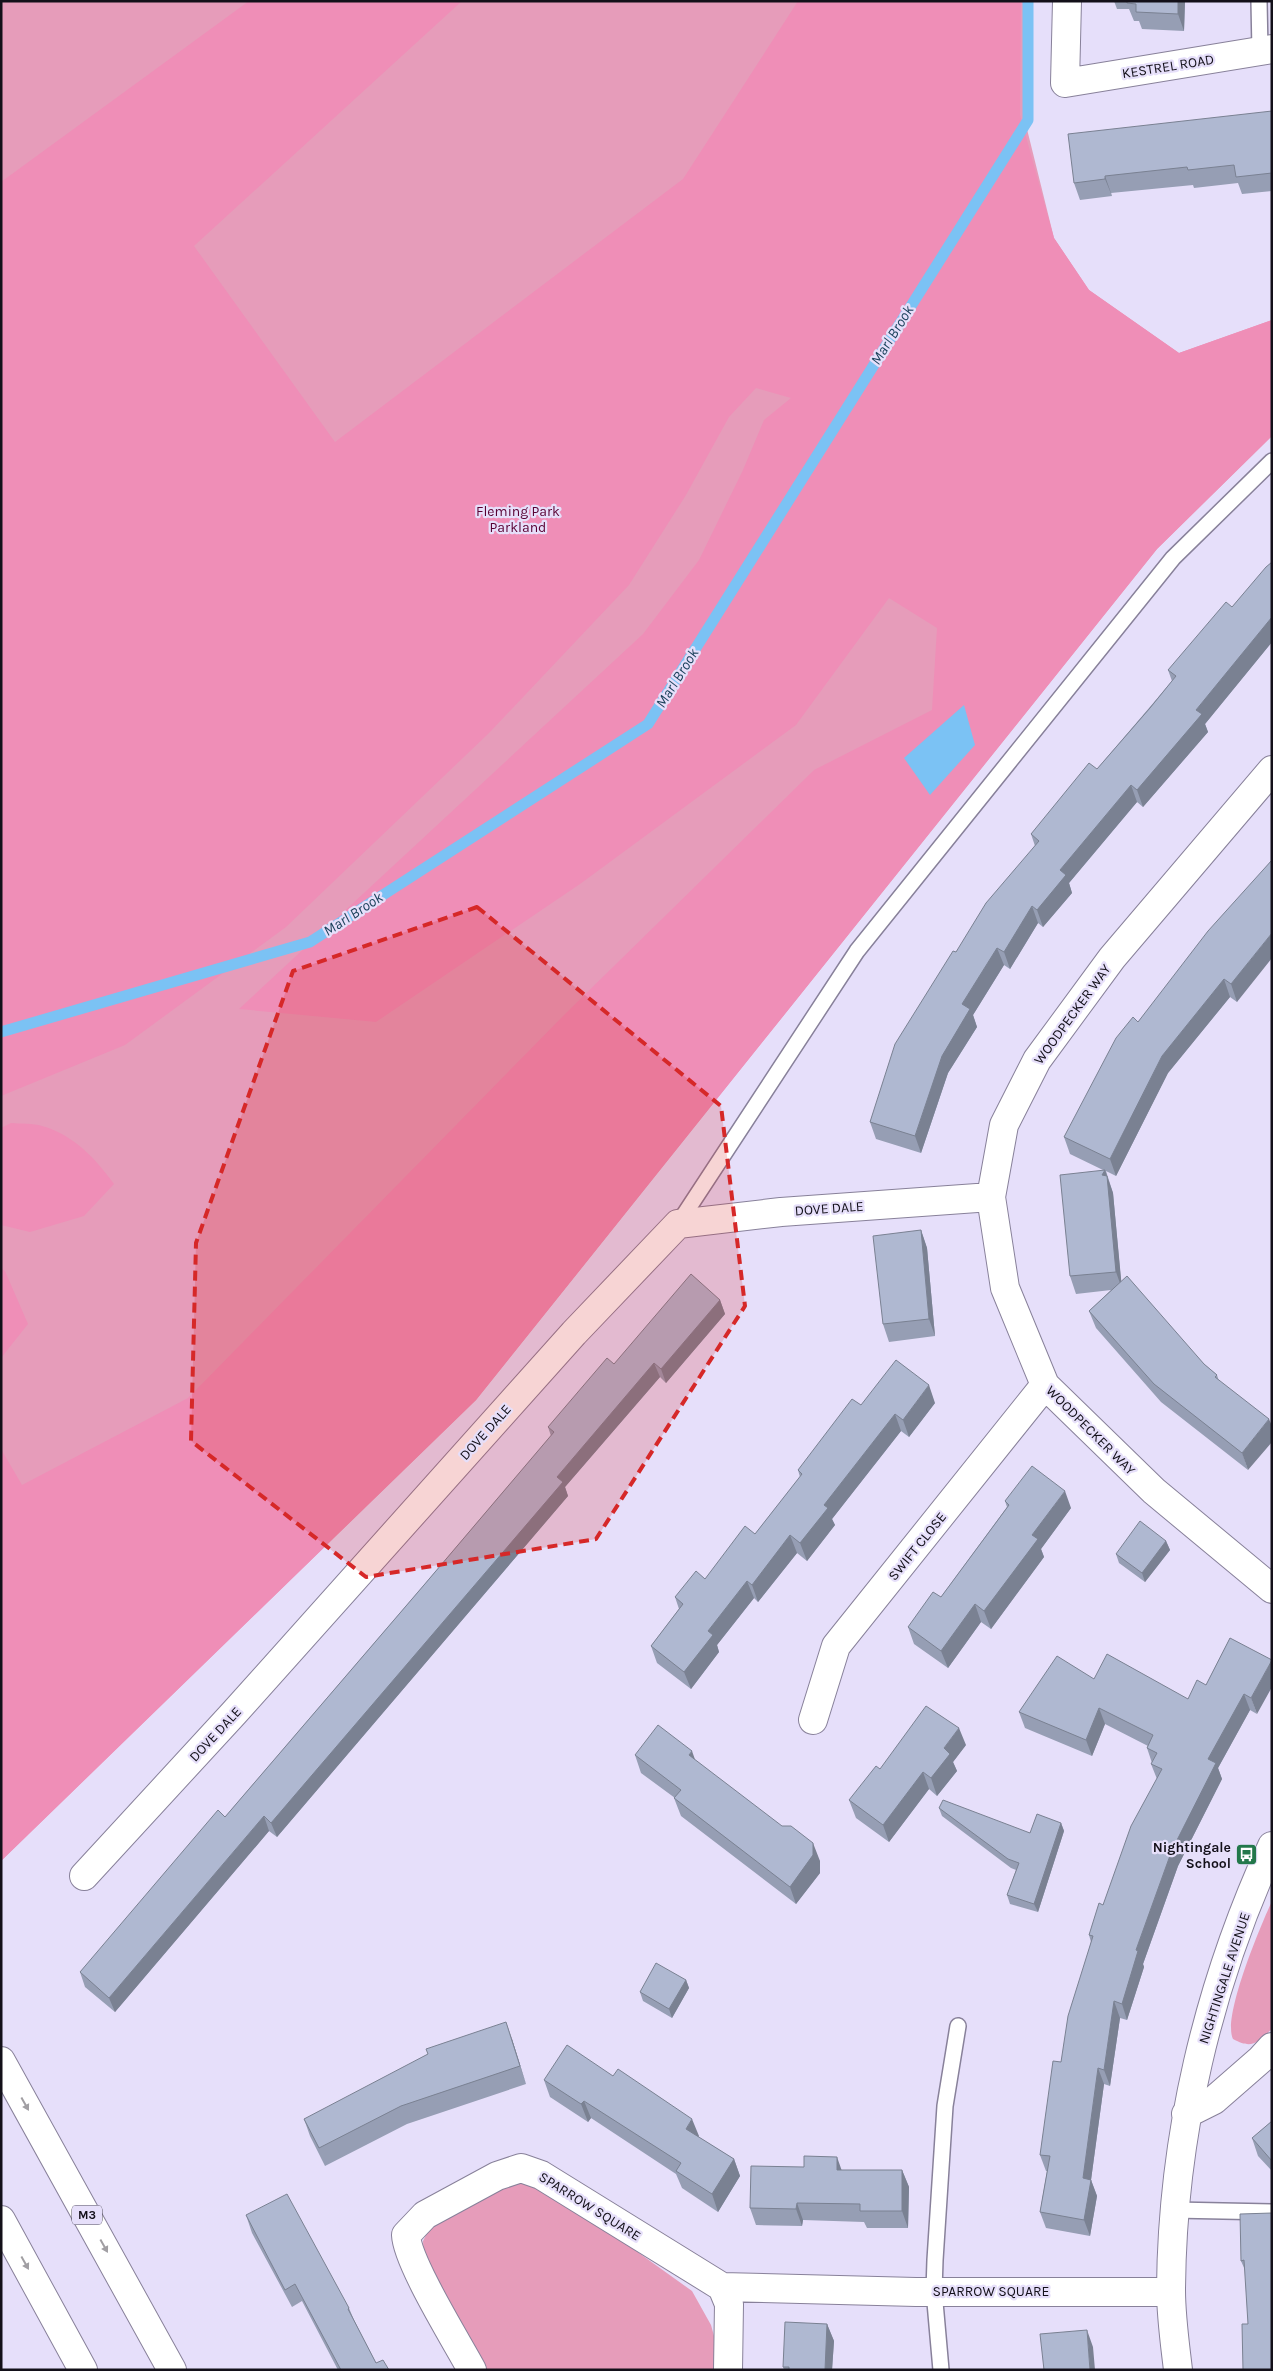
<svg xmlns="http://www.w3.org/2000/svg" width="1273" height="2371" font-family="Karla,sans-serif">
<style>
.green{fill:#e69cba}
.forest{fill:#ef8eb7}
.water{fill:#7bc2f4}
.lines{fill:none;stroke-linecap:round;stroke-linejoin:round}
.stream{stroke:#7bc2f4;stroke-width:11}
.lane-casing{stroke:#88819a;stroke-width:18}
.street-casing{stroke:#88819a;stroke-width:30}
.highway-casing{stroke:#88819a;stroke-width:30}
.lane{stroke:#fff;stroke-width:15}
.street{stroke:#fff;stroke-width:28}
.highway{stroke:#fff;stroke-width:28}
.wall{fill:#969eb4}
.shaded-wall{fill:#7a8192}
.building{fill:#afb8d1;stroke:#7a8192}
.oneway{fill:#a19fa3}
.marked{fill:#d62828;fill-opacity:0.2;stroke:#d62828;stroke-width:4;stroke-dasharray:10 6;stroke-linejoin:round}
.labels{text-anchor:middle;stroke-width:4.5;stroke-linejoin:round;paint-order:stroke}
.shield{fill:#e6dffa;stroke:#524e5c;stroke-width:1}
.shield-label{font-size:12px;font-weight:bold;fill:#131019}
.street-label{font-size:14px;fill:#131019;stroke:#e6dffa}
.park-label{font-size:14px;fill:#580032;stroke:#e6dffa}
.poi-label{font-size:14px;font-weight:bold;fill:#131019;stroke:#e6dffa;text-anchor:end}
.water-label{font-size:15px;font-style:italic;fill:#1c425c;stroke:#e6dffa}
</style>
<rect width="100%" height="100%" fill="#e6dffa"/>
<path class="green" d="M 1,1 L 1026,1 L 1024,117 L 1054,238 L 1089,290 L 1179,353 L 1272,320 L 1272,436 L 1157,549 L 476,1400 L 1,1861 Z
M 1272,1901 L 1272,2029 C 1257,2042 1253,2050 1233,2039 C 1222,2017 1261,1925 1272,1901 Z
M 514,2182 L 531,2183 L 611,2233 L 692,2291 L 711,2325 L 716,2343 L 716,2370 L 484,2370 L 424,2259 L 423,2241 L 430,2227 Z"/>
<path class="forest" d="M 249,1 L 462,1 L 194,246 L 335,442 L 683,179 L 798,1 L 1021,1 L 1020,115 L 1054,238 L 1089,290 L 1179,353 L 1272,320 L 1272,436 L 1157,549 L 476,1400 L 1,1861 L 1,1449 L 22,1485 L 188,1398 L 565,1014 L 814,770 L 932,710 L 937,628 L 889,598 L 796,725 L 580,884 L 376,1022 L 239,1009 L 643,634 L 699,560 L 743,470 L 764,420 L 791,398 L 756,388 L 729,417 L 686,495 L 629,585 L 489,733 L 286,927 L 125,1045 L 1,1096 L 1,182 Z
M 11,1123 C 21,1124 33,1123 42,1126 C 74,1135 96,1159 114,1184 L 84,1216 L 30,1232 L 1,1225 L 1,1128 Z
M 1,1268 L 5,1271 L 28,1324 L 1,1358 Z"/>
<path class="water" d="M 964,705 L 975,745 L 930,795 L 904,758 Z"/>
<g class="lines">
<path class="stream" d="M 1,1032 L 310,942 L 648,724 L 1028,120 L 1028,1"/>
<defs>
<path id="lane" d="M 1259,1 L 1260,51
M 678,1224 L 857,951 L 1173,558 L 1272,461
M 1174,2210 L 1272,2212
M 941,2370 L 934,2291 L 935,2260 L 945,2106 L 958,2026"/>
<path id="street" d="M 1067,1 L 1065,83 L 1272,49
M 1272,770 L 1112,958 L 1037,1060 L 1004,1125 L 991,1197 L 1005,1288 L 1045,1385 L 1154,1491 L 1272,1589
M 813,1720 L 836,1646 L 1045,1385
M 84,1876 L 234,1713 L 574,1333 L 678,1224 L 781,1212 L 991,1197
M 1186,2114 L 1214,2100 L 1261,2059 L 1272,2047
M 722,2287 L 916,2292 L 1171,2292
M 472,2370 C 457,2342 407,2262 406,2235 L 425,2215 L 497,2176 L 521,2168 L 541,2175 L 722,2287 L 729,2304 L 728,2370
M 1178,2370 C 1175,2344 1171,2317 1171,2290 C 1172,2137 1208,1985 1272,1846"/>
<path id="highway" d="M 1,2061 L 172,2370
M 1,2220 L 83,2370"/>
</defs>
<use href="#lane" class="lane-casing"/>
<use href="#street" class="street-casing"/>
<use href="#highway" class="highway-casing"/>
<use href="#lane" class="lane"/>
<use href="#street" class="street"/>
<use href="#highway" class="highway"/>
</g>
<path class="wall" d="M 1114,1 L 1185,1 L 1184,31 L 1142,29 L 1139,21 L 1134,21 L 1129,9 L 1117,9 Z
M 1272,111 L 1272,191 L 1242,194 L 1238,183 L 1194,188 L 1193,185 L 1111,193 L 1112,196 L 1080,200 L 1074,183 Z
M 1272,562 L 1272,642 L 1205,724 L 1208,732 L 1143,807 L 1137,802 L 1069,883 L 1072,893 L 1043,927 L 1038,923 L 1010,969 L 1004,965 L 973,1015 L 977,1027 L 948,1073 L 921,1153 L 876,1139 L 870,1122 L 956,952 L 1035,846 L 1031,834 L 1097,769 L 1172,681 L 1168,670 L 1232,607 Z
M 1272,860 L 1237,1002 L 1230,997 L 1168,1073 L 1116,1176 L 1106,1171 L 1113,1193 L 1121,1281 L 1204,1364 L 1217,1375 L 1248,1470 L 1161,1402 L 1096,1328 L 1089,1311 L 1111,1290 L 1076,1294 L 1070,1276 L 1103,1170 L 1070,1154 L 1064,1137 L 1138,1022 Z
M 921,1230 L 927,1248 L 935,1336 L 889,1342 L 883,1324 Z
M 720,1300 L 725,1314 L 666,1383 L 660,1377 L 565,1487 L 568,1496 L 277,1837 L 269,1831 L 115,2012 L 85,1987 L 80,1972 L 225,1817 L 424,1585 L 551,1436 L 548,1427 L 614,1364 Z
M 935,1403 L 909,1437 L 901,1431 L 832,1519 L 835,1525 L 807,1561 L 797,1553 L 758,1602 L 754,1598 L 717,1645 L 719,1652 L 691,1689 L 657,1663 L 651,1646 L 679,1609 L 675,1597 L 705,1579 L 755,1534 L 800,1477 L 798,1470 L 861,1405 Z
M 1005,1501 L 1071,1508 L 1041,1549 L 1044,1557 L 991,1629 L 981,1622 L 948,1668 L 914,1644 L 908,1627 L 941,1597 L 1007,1507 Z
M 1166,1541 L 1170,1550 L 1145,1582 L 1119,1563 L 1116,1554 Z
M 1230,1638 L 1257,1714 L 1250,1710 L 1218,1768 L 1222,1779 L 1178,1866 L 1143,1964 L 1144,1967 L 1127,2020 L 1120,2018 L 1110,2086 L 1104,2084 L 1091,2180 L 1097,2196 L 1090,2236 L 1046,2228 L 1040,2212 L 1047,2171 L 1046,2171 L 1040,2155 L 1061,2062 L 1091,1942 L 1089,1935 L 1103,1905 L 1157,1779 L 1151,1764 L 1152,1763 L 1147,1748 L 1148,1746 L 1105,1724 L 1092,1756 L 1025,1728 L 1019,1712 L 1094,1679 L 1188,1699 L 1206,1685 Z
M 966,1745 L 953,1762 L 957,1771 L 937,1796 L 929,1789 L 889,1842 L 856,1818 L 849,1800 Z
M 635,1755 L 695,1760 L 820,1861 L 820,1873 L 796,1904 L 681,1816 L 674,1798 L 675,1798 L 641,1773 Z
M 939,1808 L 1030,1833 L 1061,1823 L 1064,1831 L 1038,1912 L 1010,1904 L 1007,1895 L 1016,1870 L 1011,1868 L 942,1816 Z
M 686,1980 L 689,1988 L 672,2018 L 643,2001 L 640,1992 Z
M 512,2039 L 526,2084 L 407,2124 L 325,2166 L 310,2136 L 304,2119 Z
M 544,2080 L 699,2136 L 698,2137 L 734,2159 L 740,2176 L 718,2212 L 682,2188 L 676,2174 L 591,2118 L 588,2122 L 550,2097 Z
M 1272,2121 L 1272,2171 L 1258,2156 L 1252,2138 Z
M 842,2170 L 902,2170 L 909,2187 L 908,2228 L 867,2228 L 864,2222 L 803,2220 L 802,2226 L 756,2225 L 750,2208 Z
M 1272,2213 L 1245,2270 L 1241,2261 Z
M 246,2215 L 349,2308 L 354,2320 L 376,2363 L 389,2370 L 338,2370 L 302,2301 L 292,2307 L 252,2233 Z
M 827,2324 L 834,2341 L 832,2370 L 784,2370 L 783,2367 Z"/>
<path class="shaded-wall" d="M 1178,1 L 1185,1 L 1184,31 L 1178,14 Z
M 1105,176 L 1111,193 L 1112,196 L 1105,179 Z
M 1272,617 L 1272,642 L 1205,724 L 1208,732 L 1143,807 L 1137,790 L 1196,710 Z
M 1131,785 L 1137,802 L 1069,883 L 1072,893 L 1043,927 L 1037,910 L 1060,870 Z
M 1032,906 L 1038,923 L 1010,969 L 1004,952 Z
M 1272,933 L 1272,958 L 1237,1002 L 1231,984 Z
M 997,948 L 1004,965 L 973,1015 L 977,1027 L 948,1073 L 921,1153 L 915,1136 L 942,1056 L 962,1004 Z
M 1224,979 L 1230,997 L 1168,1073 L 1116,1176 L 1110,1159 L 1162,1056 Z
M 1105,1170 L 1113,1193 L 1122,1289 L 1116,1272 L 1102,1175 Z
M 921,1230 L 927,1248 L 935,1336 L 929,1319 Z
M 720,1300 L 725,1314 L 666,1383 L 661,1369 Z
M 654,1363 L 660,1377 L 565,1487 L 568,1496 L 277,1837 L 271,1823 L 557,1477 Z
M 929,1385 L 935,1403 L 909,1437 L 903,1420 Z
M 895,1414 L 901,1431 L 832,1519 L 835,1525 L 807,1561 L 800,1543 L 824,1505 Z
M 1269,1419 L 1272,1426 L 1272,1442 L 1248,1470 L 1242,1453 Z
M 1065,1491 L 1071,1508 L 1041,1549 L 1044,1557 L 991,1629 L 984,1611 L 1032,1535 Z
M 790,1535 L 797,1553 L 758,1602 L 752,1585 Z
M 1166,1541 L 1170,1550 L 1145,1582 L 1142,1573 Z
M 747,1581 L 754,1598 L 717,1645 L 719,1652 L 691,1689 L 684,1672 L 708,1631 Z
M 975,1604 L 981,1622 L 948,1668 L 941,1651 Z
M 1272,1660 L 1272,1687 L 1257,1714 L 1251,1698 Z
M 1244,1694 L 1250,1710 L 1218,1768 L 1222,1779 L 1178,1866 L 1143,1964 L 1144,1967 L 1127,2020 L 1122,2004 L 1136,1950 L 1172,1850 L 1208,1759 Z
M 1099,1708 L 1105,1724 L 1092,1756 L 1086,1740 Z
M 959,1728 L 966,1745 L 953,1762 L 957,1771 L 937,1796 L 931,1778 L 944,1748 Z
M 692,1751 L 698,1768 L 689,1755 Z
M 923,1772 L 929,1789 L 889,1842 L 883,1825 Z
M 264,1816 L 269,1831 L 115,2012 L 109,1998 Z
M 1061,1823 L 1064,1831 L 1038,1912 L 1034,1904 Z
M 813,1843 L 820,1861 L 820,1873 L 796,1904 L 790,1887 Z
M 686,1980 L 689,1988 L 672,2018 L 669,2009 Z
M 1114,2001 L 1120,2018 L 1110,2086 L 1104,2070 Z
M 506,2022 L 512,2039 L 526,2084 L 520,2066 Z
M 1098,2068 L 1104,2084 L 1091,2180 L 1097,2196 L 1090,2236 L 1084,2220 L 1083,2178 Z
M 584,2101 L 591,2118 L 588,2122 L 581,2104 Z
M 692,2119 L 699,2136 L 692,2146 L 686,2129 Z
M 837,2157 L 843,2174 L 837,2170 Z
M 734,2159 L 740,2176 L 718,2212 L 712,2194 Z
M 902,2170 L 909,2187 L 908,2228 L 902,2211 Z
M 797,2203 L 803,2220 L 802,2226 L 796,2209 Z
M 827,2324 L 834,2341 L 832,2370 L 825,2370 Z
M 1087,2330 L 1093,2347 L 1095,2370 L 1090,2370 Z"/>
<path class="building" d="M 1127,1 L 1178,1 L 1178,14 L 1136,12 L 1136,4 L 1127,3 Z
M 1272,111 L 1272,173 L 1236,177 L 1234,165 L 1188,170 L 1187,167 L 1105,176 L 1105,179 L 1074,183 L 1068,134 Z
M 1272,562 L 1272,617 L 1196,710 L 1202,714 L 1137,790 L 1131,785 L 1060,870 L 1066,875 L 1037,910 L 1032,906 L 1004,952 L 997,948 L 962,1004 L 970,1009 L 942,1056 L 915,1136 L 870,1122 L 895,1044 L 953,951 L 956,952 L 986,903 L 1039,841 L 1031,834 L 1089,763 L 1097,769 L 1150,708 L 1176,676 L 1168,670 L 1226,602 L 1232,607 L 1266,567 Z
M 1272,860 L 1272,933 L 1231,984 L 1224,979 L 1162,1056 L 1110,1159 L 1064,1137 L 1116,1038 L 1133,1017 L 1138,1022 L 1208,931 Z
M 1105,1170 L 1102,1175 L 1107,1176 L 1116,1272 L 1070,1276 L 1060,1175 Z
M 921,1230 L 929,1319 L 883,1324 L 873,1236 Z
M 691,1274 L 720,1300 L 661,1369 L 654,1363 L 557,1477 L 563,1482 L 271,1823 L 264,1816 L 109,1998 L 80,1972 L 218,1810 L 225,1817 L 424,1585 L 554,1432 L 548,1427 L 607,1358 L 614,1364 Z
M 1127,1276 L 1204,1364 L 1217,1375 L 1215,1377 L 1269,1419 L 1242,1453 L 1154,1384 L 1089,1311 Z
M 896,1360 L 929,1385 L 903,1420 L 895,1414 L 824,1505 L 828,1508 L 800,1543 L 790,1535 L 752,1585 L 747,1581 L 708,1631 L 713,1635 L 684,1672 L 651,1646 L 683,1604 L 675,1597 L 696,1571 L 705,1579 L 745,1526 L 755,1534 L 802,1474 L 798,1470 L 852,1399 L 861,1405 Z
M 1032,1466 L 1065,1491 L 1032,1535 L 1038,1539 L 984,1611 L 975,1604 L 941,1651 L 908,1627 L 933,1592 L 941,1597 L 1009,1505 L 1005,1501 Z
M 1140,1521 L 1166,1541 L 1142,1573 L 1116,1554 Z
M 1230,1638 L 1272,1660 L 1251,1698 L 1244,1694 L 1208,1759 L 1216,1763 L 1172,1850 L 1136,1950 L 1138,1951 L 1122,2004 L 1114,2001 L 1104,2070 L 1098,2068 L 1083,2178 L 1091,2180 L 1084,2220 L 1040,2212 L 1050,2156 L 1040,2155 L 1053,2061 L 1061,2062 L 1068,2016 L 1093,1936 L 1089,1935 L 1099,1903 L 1103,1905 L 1131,1826 L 1162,1769 L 1151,1764 L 1157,1753 L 1147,1748 L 1153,1735 L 1099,1708 L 1086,1740 L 1019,1712 L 1057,1656 L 1094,1679 L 1107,1654 L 1188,1699 L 1197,1680 L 1206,1685 Z
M 926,1706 L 959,1728 L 944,1748 L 950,1754 L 931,1778 L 923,1772 L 883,1825 L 849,1800 L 876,1766 L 880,1769 Z
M 658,1725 L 692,1751 L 689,1755 L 782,1826 L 791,1826 L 813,1843 L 813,1855 L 790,1887 L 674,1798 L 681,1790 L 635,1755 Z
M 943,1800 L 1030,1833 L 1037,1814 L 1061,1823 L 1034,1904 L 1007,1895 L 1019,1863 L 1008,1859 L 939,1808 Z
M 656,1963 L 686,1980 L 669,2009 L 640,1992 Z
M 506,2022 L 520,2066 L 401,2106 L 319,2148 L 304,2119 L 428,2054 L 426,2049 Z
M 567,2045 L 613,2076 L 618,2069 L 692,2119 L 686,2129 L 734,2159 L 712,2194 L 676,2171 L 681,2163 L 584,2101 L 581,2104 L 544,2080 Z
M 1272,2121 L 1272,2161 L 1252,2138 Z
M 804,2156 L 837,2157 L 837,2170 L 902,2170 L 902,2211 L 860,2211 L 860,2204 L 797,2203 L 796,2209 L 750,2208 L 751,2166 L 804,2167 Z
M 287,2194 L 349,2308 L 348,2309 L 376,2363 L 383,2360 L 389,2370 L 341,2370 L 295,2284 L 285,2290 L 246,2215 Z
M 1272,2213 L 1272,2370 L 1243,2370 L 1242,2324 L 1248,2324 L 1244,2260 L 1241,2261 L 1240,2214 Z
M 785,2322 L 827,2324 L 825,2370 L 789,2370 L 789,2367 L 783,2367 Z
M 1087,2330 L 1090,2370 L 1044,2370 L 1040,2334 Z"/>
<defs><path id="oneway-solid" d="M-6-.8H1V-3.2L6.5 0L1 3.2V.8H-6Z" transform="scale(1.25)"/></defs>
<g class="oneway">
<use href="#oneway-solid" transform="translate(25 2104) rotate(61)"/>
<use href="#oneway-solid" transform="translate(104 2246) rotate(61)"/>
<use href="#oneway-solid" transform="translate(25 2263) rotate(61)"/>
</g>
<path class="marked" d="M 477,907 L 721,1106 L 745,1306 L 596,1539 L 366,1577 L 191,1441 L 196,1243 L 293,971 Z"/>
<defs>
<symbol id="bus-square" viewBox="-11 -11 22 22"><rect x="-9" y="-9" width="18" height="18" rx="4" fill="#23784b" stroke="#e6dffa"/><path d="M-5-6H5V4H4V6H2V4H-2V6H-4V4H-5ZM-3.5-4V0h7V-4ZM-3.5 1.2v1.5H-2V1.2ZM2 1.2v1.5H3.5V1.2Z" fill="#fff"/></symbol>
</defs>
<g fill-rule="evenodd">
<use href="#bus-square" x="1234" y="1842" width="25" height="25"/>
</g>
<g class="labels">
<rect class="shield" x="72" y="2205.5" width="30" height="19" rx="4"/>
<g class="shield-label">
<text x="87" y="2219">M3</text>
</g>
<g class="street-label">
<text transform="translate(1168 66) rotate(-9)" y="5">KESTREL ROAD</text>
<text transform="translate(1072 1014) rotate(-54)" y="5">WOODPECKER WAY</text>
<text transform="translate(829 1208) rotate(-4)" y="5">DOVE DALE</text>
<text transform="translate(1091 1430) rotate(45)" y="5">WOODPECKER WAY</text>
<text transform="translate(485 1432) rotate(-48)" y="5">DOVE DALE</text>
<text transform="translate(917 1546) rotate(-51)" y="5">SWIFT CLOSE</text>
<text transform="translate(215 1734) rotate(-47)" y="5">DOVE DALE</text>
<text transform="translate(1224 1978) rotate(-72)" y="5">NIGHTINGALE AVENUE</text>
<text transform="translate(590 2206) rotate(32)" y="5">SPARROW SQUARE</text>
<text x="991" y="2296">SPARROW SQUARE</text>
</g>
<g class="park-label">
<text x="518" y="516">Fleming Park<tspan x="518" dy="16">Parkland</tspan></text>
</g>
<g class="poi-label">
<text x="1231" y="1852">Nightingale<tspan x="1231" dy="16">School</tspan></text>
</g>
<g class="water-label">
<text transform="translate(892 335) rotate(-58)" y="5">Marl Brook</text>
<text transform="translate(677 678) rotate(-58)" y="5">Marl Brook</text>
<text transform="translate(353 914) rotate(-33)" y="5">Marl Brook</text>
</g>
</g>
<rect width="1273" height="2371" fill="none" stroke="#131019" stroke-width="5"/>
</svg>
